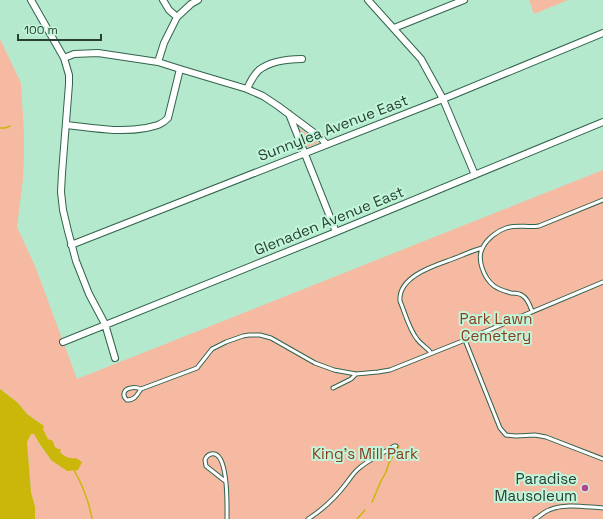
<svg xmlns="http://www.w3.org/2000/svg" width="603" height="519" font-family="'Space Grotesk',sans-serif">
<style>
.green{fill:#f6b9a2}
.water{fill:#cab70a}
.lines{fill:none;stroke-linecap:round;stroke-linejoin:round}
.stream{stroke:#cab70a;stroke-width:1.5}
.service-casing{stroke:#32634c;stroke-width:5}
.minor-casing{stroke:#32634c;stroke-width:8}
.service{stroke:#fff;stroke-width:3}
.minor{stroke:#fff;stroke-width:6}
.poi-dot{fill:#b73f93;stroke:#c1f6da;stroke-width:1.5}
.labels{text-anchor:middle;stroke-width:4;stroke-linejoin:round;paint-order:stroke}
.street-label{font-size:15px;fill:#2a3f34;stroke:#c1f6da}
.park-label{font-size:15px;fill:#893d1d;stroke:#c1f6da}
.poi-label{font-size:15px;fill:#2a3f34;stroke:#c1f6da;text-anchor:end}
</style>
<rect width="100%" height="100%" fill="#b5e9cd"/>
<path class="green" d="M 529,0 L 568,0 L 534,14 Z
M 0,39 L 21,83 L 24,133 L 24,156 L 23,179 L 17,227 L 35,266 L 77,379 L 603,170 L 603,519 L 35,519 L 35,507 L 31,492 L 27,442 L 31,434 L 34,434 L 39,444 L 51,460 L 70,459 L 63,455 L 48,439 L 39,422 L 27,414 L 18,403 L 0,389 Z
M 299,128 L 311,136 L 318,140 L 319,143 L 308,147 L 306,147 L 298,130 Z"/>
<path class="water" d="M 0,389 L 18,403 L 27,414 L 44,426 L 43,429 L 48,439 L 53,441 L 55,447 L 58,449 L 61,449 L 60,452 C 65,457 69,459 76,458 L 82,462 L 78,470 L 67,471 L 51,460 L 39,443 L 34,434 L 31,434 L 27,442 L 31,492 L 35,507 L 35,519 L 0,519 Z"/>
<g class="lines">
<path class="stream" d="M 0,128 L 5,128 L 10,126
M 74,470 C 83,486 89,501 92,519
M 372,502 L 381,481 L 386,472 L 389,463 L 399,446
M 357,519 L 365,510"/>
<defs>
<path id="service" d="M 532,311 C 530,306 528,299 523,296 C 520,293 515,293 511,293 C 505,291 500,290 494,286 C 484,278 476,259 483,247 C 487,239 497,231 506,228 C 517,224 528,228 539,226 L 603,200
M 465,340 L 500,428 L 506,435 L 516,436 L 535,435 L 546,437 L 603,459
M 431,353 C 427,347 421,345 417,339 C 409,329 405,313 400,301 C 398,277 433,266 450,260 C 461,256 471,251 482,248
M 333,388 L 351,379 L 356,374
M 141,389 C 138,388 134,387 131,388 C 123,389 122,396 127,400 C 135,400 137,395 141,389 L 197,368 L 212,349 L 226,342 L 243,336 L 249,335 L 260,335 L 271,338 L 315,363 L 334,370 L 356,374 L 378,372 L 390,370 L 465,340 L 603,282
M 225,481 L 206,466 L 205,460 C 206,457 207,455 211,454 C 229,449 227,508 227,519
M 308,519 C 322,510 335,498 345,485 C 349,480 352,475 357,470 C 369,459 381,455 394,446 L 396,446
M 535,519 C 540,516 544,512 549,510 C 565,503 585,507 603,508"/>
<path id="minor" d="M 31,0 L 64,58 L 69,75 L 69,84 L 62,173 L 61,192 L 63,210 L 68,231 L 76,261 L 89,294 L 105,324 L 115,358
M 163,0 L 169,10 L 177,17
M 368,0 L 421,59 L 443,99 L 475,175
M 394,28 L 464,0
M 64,58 L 74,54 L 98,53 L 158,62 L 180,69 L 247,89 L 263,96 L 278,106 L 321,138 L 326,144
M 158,62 L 164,43 L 177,17 L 191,4 L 198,0
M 247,89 C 250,82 254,75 259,70 C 271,61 288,59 302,59
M 289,114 L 336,232
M 66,125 C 94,128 119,133 146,128 C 155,126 162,125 168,118 L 180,69
M 71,245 L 443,99 L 603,33
M 63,342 L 336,232 L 603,122"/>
</defs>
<use href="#service" class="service-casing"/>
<use href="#minor" class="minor-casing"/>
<use href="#service" class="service"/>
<use href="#minor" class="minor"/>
</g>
<circle class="poi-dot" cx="585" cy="488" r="4"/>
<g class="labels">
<g class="street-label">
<text transform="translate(333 128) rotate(-21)" y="5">Sunnylea Avenue East</text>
<text transform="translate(329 221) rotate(-22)" y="5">Glenaden Avenue East</text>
</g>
<g class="park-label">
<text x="496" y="324">Park Lawn<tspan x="496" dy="17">Cemetery</tspan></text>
<text x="365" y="459">King's Mill Park</text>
</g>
<g class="poi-label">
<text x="577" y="484">Paradise<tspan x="577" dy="17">Mausoleum</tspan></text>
</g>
</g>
<path d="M18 34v6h83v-6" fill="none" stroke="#2a3f34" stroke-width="2"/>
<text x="24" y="34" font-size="12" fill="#2a3f34" stroke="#c1f6da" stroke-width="3" paint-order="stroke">100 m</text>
</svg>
